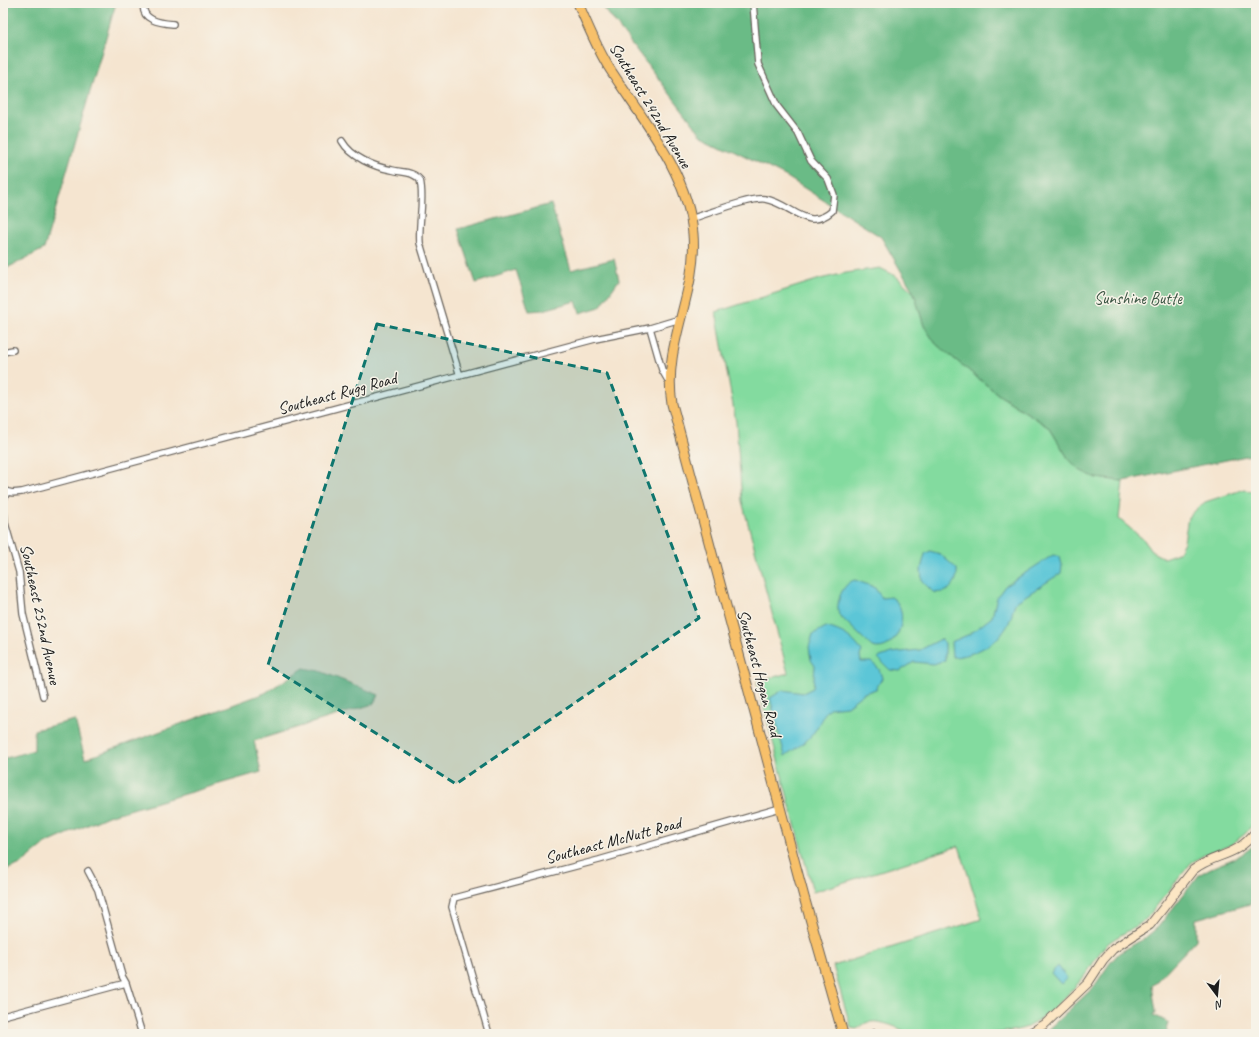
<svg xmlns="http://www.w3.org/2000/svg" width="1259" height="1037" font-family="Caveat,sans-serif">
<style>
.green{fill:#83db9f;stroke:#507c5e}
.forest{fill:#6abb86;stroke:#436c51}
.water{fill:#5cc6d7;stroke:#3c717a}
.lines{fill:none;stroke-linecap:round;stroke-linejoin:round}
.street-casing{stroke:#68625b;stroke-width:8}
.secondary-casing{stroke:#68625b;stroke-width:10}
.primary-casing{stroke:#68625b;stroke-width:11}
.street{stroke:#fff;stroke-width:5.5}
.secondary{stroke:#fce6c4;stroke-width:8}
.primary{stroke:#f7c06b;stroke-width:9}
.marked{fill:#0f766e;fill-opacity:0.2;stroke:#0f766e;stroke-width:3;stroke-dasharray:8 5;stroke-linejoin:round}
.labels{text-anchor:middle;stroke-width:3;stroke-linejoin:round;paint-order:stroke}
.street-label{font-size:17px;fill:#1c1c1c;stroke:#f7f3e8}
.park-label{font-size:17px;fill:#3b5543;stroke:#f7f3e8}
</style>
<rect width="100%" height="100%" fill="#f7f3e8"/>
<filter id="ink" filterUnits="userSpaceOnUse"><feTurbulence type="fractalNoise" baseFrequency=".025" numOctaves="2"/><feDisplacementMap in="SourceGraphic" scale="8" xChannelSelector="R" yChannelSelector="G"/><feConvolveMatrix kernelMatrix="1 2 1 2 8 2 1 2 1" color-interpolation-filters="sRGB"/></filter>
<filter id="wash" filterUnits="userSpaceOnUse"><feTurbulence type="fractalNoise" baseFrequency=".012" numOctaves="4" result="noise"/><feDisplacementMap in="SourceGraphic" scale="16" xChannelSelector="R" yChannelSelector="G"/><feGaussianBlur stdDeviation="0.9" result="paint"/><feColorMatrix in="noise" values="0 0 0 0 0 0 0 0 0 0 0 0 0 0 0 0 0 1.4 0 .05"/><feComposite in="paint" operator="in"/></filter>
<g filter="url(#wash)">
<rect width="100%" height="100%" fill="#f5e5d0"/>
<path class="green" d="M 880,268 L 896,276 L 914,293 L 924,326 L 936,344 L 999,395 L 1049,427 L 1068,458 L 1096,478 L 1123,481 L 1119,519 L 1144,540 L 1152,552 L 1164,558 L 1178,553 L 1184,542 L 1188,517 L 1205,502 L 1242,490 L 1256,491 L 1256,820 L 1246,833 L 1231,845 L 1204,855 L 1191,863 L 1146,919 C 1133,930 1117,935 1105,946 C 1096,956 1091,969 1082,979 C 1069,994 1046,1018 1027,1027 C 1002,1037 939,1034 909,1034 C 901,1028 880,1020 870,1022 C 864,1022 861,1028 856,1029 L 851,1028 L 833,966 L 982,919 L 959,846 L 813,892 L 757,682 L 788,673 L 742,501 L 736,422 L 716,312 L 820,279 L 846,273 Z"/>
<path class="forest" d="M 3,3 L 116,3 L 44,249 L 3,270 Z
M 600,3 L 1256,3 L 1256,454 L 1123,481 L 1096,478 L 1079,470 L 1068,458 L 1049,427 L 999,395 L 936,344 L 924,326 L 914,293 L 881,237 L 787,177 L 701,134 Z
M 551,204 L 571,270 L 614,259 L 619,280 L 600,307 L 580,313 L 576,301 L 543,310 L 529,311 L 516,270 L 476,283 L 458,229 Z
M 304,668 L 320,671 L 379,695 L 373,704 L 254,741 L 261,772 L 108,816 L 45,844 L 21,864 L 3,871 L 3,759 L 34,750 L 34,730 L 75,720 L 85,759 L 265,693 Z
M 1256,843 L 1256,894 L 1250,904 L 1196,919 L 1196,940 L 1152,986 L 1156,1012 L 1154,1015 L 1169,1023 L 1166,1034 L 1043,1034 L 1093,988 L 1110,963 L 1119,953 L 1145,938 L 1158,927 L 1199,875 C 1219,861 1236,863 1256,843 Z"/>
<path class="water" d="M 930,551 L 940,554 L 957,569 C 958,584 948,595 933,592 L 922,581 L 921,569 L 925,554 Z
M 1053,555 L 1060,557 L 1062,565 L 1061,573 L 1016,602 C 1012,608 1013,614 1010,620 C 1003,641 973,657 952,657 L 951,642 L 970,634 L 992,617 L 997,597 L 1005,586 Z
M 855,580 L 874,587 L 882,598 L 891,597 C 913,609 898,655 872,647 L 839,615 C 835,604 842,583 855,580 Z
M 826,627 C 844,632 850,636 862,651 L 860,656 L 861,662 L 871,662 L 879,669 L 882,678 L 876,689 L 864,693 L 847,706 L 829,708 C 821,717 820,724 814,732 C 807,743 795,748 785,756 L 770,698 L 783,690 L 803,693 L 813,688 L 815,666 L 811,660 L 809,647 L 813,634 Z
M 941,639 L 945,643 L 945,660 L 934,664 L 914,662 L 900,671 L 890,670 L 878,658 L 891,653 L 920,650 Z
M 1058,966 L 1067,978 L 1061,984 L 1051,973 Z"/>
</g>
<g filter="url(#ink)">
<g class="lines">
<defs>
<path id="street" d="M 144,3 C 140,20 160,23 173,24
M 342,141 C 351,157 374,167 392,170 C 403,173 413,171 420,180 C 425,199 418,223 420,243 L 460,376
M 690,219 C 708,214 749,197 765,199 C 791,203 807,233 832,211 L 834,195 L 828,179 L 811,161 L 798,133 L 777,106 L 758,64 L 753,3
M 650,328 L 662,370 L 669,382
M 3,352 L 13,350
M 3,489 C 9,494 15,493 22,492 L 595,339 L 650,328 L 680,319
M 7,492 L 3,501 L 5,523 L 19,572 L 23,614 L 43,696
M 88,871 L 98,890 L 122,976 L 126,983 L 142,1034
M 3,1016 L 126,983
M 489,1034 L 452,907 L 454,898 L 599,860 L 780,808"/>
<path id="secondary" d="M 875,1034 L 889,1034
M 1028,1034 L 1045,1024 L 1088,983 L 1103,960 L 1113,949 L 1150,925 L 1193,870 C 1216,852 1235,859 1256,831"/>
<path id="primary" d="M 578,3 C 587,24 596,46 608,66 C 640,117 688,171 693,234 C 698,293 662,344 672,404 L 804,897 L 843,1034"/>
</defs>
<use href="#street" class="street-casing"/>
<use href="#secondary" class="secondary-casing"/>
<use href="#primary" class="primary-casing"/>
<use href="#street" class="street"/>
<use href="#secondary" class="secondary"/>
<use href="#primary" class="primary"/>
</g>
</g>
<path class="marked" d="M 377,324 L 607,373 L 699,618 L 456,784 L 268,665 Z"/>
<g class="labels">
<g class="street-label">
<text transform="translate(651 105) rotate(59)" y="6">Southeast 242nd Avenue</text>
<text transform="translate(337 393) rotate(-15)" y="6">Southeast Rugg Road</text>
<text transform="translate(41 614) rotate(78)" y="6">Southeast 252nd Avenue</text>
<text transform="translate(760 673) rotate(75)" y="6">Southeast Hogan Road</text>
<text transform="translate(613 840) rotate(-15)" y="6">Southeast McNutt Road</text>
</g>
<g class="park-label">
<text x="1138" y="304">Sunshine Butte</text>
</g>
</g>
<rect width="1259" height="1037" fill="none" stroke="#f7f3e8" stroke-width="16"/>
<g transform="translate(1217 995) rotate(164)" stroke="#f7f3e8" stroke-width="3" paint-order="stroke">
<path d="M0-3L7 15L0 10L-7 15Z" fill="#1c1c1c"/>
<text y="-6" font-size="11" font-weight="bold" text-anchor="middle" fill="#1c1c1c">N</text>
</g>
</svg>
